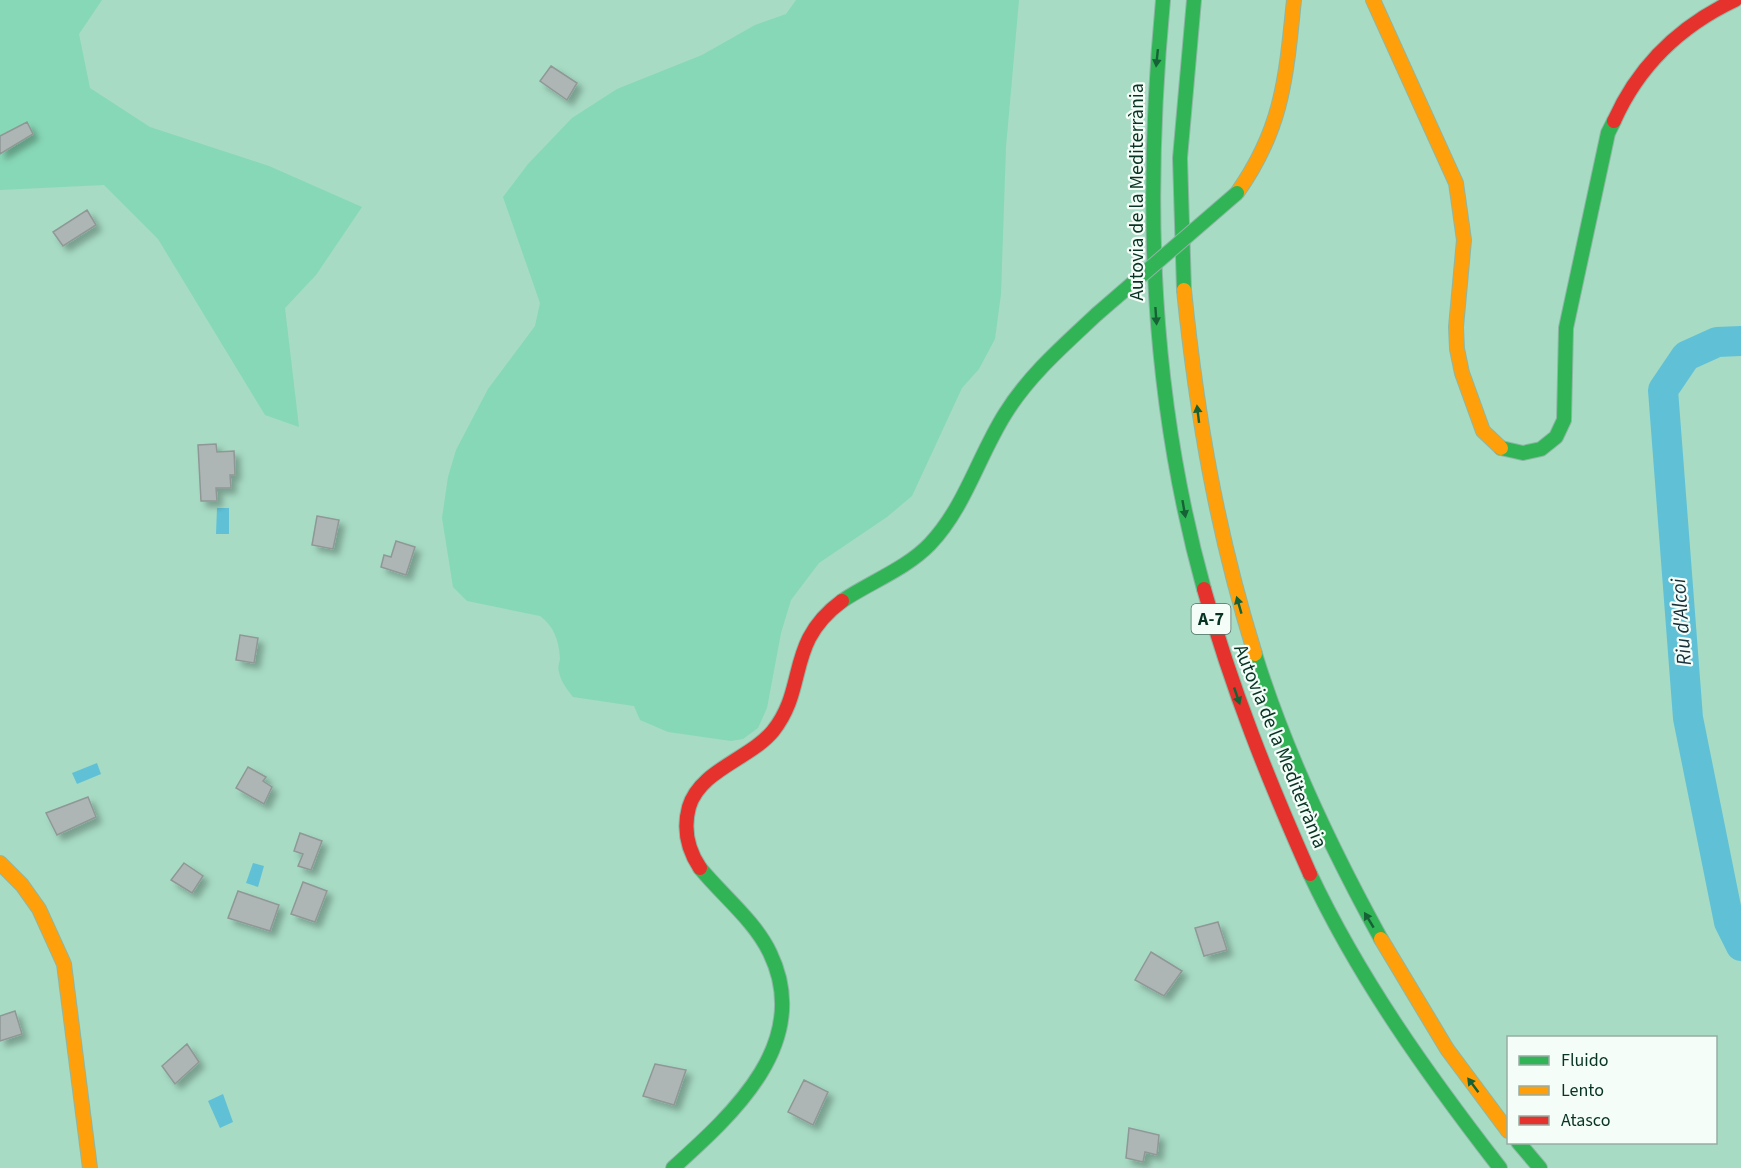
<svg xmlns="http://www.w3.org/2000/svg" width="1741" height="1168" font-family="'Source Sans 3',sans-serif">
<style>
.green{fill:#87d8b6}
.water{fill:#60c1d6}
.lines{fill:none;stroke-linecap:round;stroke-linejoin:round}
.river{stroke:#60c1d6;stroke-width:30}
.building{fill:#adb6b4;stroke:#8f9896;stroke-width:1.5;filter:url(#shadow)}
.fast-casing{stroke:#8db7a5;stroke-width:16}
.slow-casing{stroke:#8db7a5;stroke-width:16}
.jam-casing{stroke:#8db7a5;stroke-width:16}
.fast{stroke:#30b455;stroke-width:14}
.slow{stroke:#ff9f0a;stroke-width:14}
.jam{stroke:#e5322d;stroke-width:14}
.fast-bridge-casing{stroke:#8db7a5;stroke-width:16;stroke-linecap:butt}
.fast-bridge{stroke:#30b455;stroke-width:14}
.oneway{fill:#166135}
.labels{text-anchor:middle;stroke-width:4.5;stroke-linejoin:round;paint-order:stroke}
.shield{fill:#f5fdf9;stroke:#4f7064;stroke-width:1.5}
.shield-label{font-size:18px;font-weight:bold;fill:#083424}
.street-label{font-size:20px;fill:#083424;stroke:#f5fdf9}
.water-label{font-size:21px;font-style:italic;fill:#162f38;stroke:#f5fdf9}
</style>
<defs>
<filter id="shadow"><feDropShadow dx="5.5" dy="5.5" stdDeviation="3" flood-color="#0004"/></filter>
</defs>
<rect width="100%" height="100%" fill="#a7dbc4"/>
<path class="green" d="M 0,0 L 102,0 L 79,34 L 90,88 L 150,127 L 269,166 L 362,207 L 316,275 L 285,308 L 299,427 L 265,415 L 158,239 L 104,185 L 0,190 Z
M 796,0 L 1019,0 L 1006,147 L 1001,294 L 995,339 L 979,369 L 962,388 L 912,496 L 887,517 L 819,563 L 791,600 L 781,633 L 767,708 L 758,728 L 743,739 L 731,741 L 668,732 L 640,720 L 634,706 L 573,697 C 567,689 561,682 559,672 C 557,666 560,663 560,658 C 559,641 554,626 540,616 L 467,601 L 453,587 L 442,518 L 448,477 L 456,450 L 488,389 L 535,326 L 540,303 L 503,197 L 528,164 L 572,118 L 617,89 L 702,55 L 755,25 L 786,14 Z"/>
<path class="water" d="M 217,508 L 229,508 L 229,534 L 216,534 Z
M 97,763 L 101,774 L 77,784 L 72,773 Z
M 253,863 L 264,866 L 258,887 L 246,883 Z
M 223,1094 L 233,1122 L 220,1128 L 208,1101 Z"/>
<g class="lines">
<path class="river" d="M 1741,341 L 1717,342 L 1686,356 L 1663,390 L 1688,718 L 1729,922 L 1741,946"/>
</g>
<path class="building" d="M 551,66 L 577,83 L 567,100 L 540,81 Z
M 27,122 L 33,134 L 0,154 L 0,136 Z
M 87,210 L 96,225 L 63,246 L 53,232 Z
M 216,444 L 217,452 L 234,451 L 235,475 L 230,475 L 231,488 L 216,488 L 217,501 L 201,501 L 198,445 Z
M 317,516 L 339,520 L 333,549 L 312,545 Z
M 396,541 L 415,547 L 406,575 L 381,567 L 384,555 L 391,557 Z
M 240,635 L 258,638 L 254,663 L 236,660 Z
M 248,767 L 266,777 L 263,781 L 272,787 L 264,804 L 236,788 Z
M 88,797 L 96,817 L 57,835 L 46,813 Z
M 300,833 L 322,841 L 311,870 L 298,866 L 303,854 L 294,851 Z
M 184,863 L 203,876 L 192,893 L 171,880 Z
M 303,882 L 327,891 L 315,922 L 291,914 Z
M 238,891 L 279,905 L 270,931 L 228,918 Z
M 1218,922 L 1227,950 L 1204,956 L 1195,928 Z
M 1151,952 L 1182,971 L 1164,996 L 1135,980 Z
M 15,1011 L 22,1034 L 0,1041 L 0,1016 Z
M 187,1044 L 199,1062 L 175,1084 L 162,1066 Z
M 655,1064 L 686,1070 L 674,1105 L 643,1096 Z
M 804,1080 L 828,1092 L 813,1125 L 788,1112 Z
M 1129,1128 L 1159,1135 L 1157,1155 L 1145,1152 L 1143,1162 L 1126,1158 Z"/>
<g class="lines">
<defs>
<path id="fast" d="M 1163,0 C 1144,201 1150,394 1204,589
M 1184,290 L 1180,158 L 1194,0
M 1501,448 L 1523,453 L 1541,449 L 1556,437 L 1564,420 L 1566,328 L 1608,133 L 1614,121
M 842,601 C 870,582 906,569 930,544 C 965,507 978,457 1005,414 C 1029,375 1064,345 1097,314
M 1255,654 C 1286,754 1331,848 1381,939
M 1310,874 C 1360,980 1428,1075 1500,1168
M 1518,1142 L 1540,1168
M 673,1168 C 734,1113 813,1042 770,953 C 755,921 722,895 700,868"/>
<path id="slow" d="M 1373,0 L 1456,183 L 1464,240 L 1456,327 L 1457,349 L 1462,373 L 1483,431 L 1501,448
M 1237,193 C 1283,128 1286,77 1294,0
M 1184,290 C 1197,417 1217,532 1255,654
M 0,863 L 22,885 L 39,909 L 64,964 L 90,1168
M 1381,939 L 1447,1049 L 1508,1131"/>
<path id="jam" d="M 1614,121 C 1639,65 1680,26 1735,0
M 1204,589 C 1232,690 1268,779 1310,874
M 700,868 C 688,850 683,829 689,807 C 700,770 750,759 773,731 C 808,687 785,643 842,601"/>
</defs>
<use href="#fast" class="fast-casing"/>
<use href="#slow" class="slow-casing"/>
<use href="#jam" class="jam-casing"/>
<use href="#fast" class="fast"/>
<use href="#slow" class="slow"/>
<use href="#jam" class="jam"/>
<defs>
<path id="fast-bridge" d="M 1097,314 L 1237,193"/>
</defs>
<use href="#fast-bridge" class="fast-bridge-casing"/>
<use href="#fast-bridge" class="fast-bridge"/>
</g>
<defs><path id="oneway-solid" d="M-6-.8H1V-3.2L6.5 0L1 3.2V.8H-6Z" transform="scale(1.5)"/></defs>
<g class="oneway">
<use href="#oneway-solid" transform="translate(1157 58) rotate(96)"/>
<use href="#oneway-solid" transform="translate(1156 316) rotate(86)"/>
<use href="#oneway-solid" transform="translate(1198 414) rotate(-97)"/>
<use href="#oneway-solid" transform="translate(1184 509) rotate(80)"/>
<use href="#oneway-solid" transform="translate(1239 605) rotate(-106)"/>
<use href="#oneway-solid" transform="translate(1237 696) rotate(71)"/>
<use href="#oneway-solid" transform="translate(1369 920) rotate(-121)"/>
<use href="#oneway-solid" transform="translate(1473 1085) rotate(-127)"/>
</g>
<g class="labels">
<rect class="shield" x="1191.5" y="604" width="39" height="30" rx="4.5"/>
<g class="shield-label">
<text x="1211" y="625">A-7</text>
</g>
<g class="street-label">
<text transform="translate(1136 192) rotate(-90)" y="7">Autovia de la Mediterrània</text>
<text transform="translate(1281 746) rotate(68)" y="7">Autovia de la Mediterrània</text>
</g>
<g class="water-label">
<text transform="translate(1681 622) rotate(-94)" y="7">Riu d'Alcoi</text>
</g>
</g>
<rect x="1507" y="1036" width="210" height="108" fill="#f5fdf9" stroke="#96ada4" stroke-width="1.5"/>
<rect x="1519" y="1056" width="30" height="9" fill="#30b455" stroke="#96ada4" stroke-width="1.5"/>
<text x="1561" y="1066" font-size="18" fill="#083424">Fluido</text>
<rect x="1519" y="1086" width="30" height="9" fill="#ff9f0a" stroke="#96ada4" stroke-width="1.5"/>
<text x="1561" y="1096" font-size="18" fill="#083424">Lento</text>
<rect x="1519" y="1116" width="30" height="9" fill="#e5322d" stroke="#96ada4" stroke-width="1.5"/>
<text x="1561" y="1126" font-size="18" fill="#083424">Atasco</text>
</svg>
